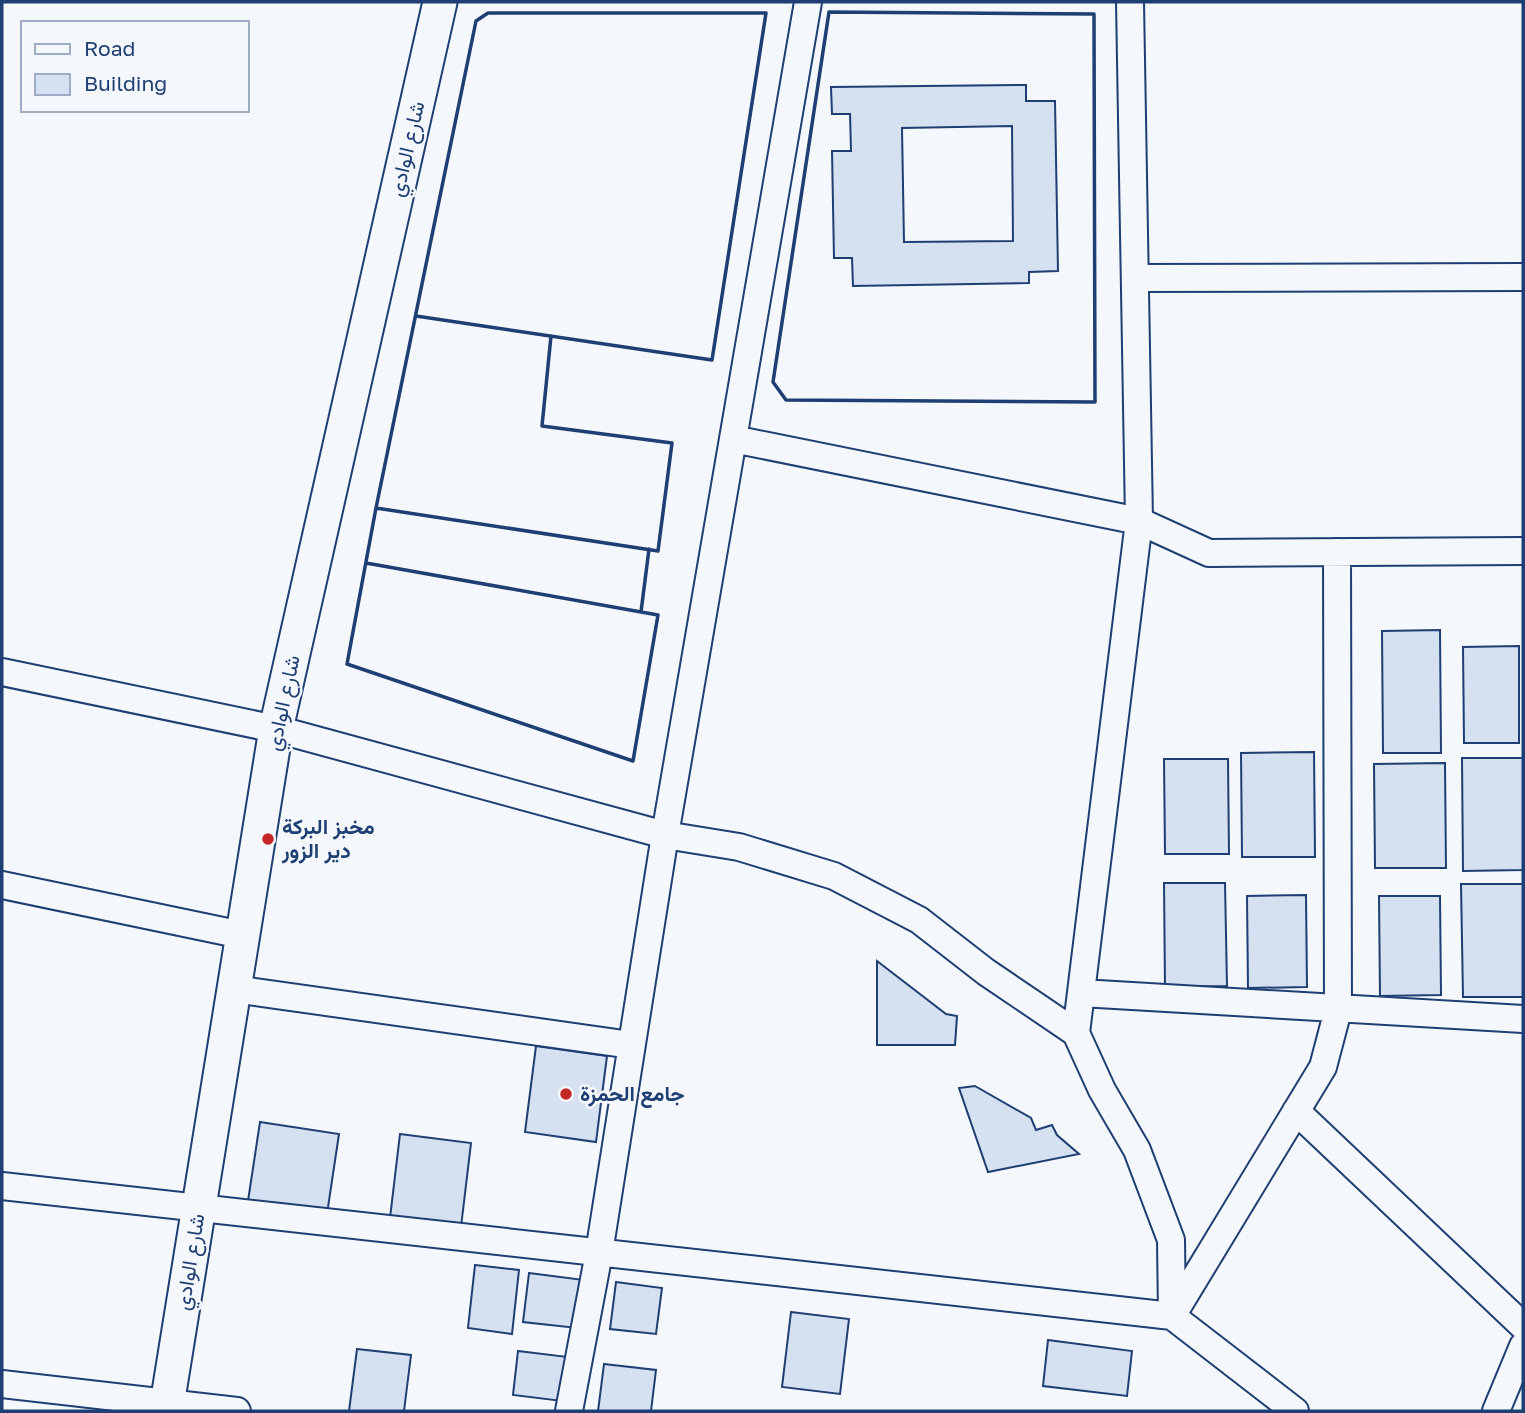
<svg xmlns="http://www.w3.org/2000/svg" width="1525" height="1413" font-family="'Golos Text',Vazirmatn,sans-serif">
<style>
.building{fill:#d5e0f0;stroke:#1d3f73;stroke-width:2;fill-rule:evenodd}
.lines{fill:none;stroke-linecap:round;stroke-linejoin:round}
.minor-casing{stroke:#1d3f73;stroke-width:30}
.tertiary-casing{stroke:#1d3f73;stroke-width:37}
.minor{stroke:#f4f7fb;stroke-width:26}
.tertiary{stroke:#f4f7fb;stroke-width:33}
.wall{stroke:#1d3f73;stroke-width:3.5}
.poi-dot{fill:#c62828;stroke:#f4f7fb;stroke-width:2.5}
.labels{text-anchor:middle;stroke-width:5;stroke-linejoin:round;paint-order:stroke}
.street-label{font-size:21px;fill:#1d3f73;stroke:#f4f7fb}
.poi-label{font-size:21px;font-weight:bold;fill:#1d3f73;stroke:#f4f7fb;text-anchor:start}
</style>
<rect width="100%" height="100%" fill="#f4f7fb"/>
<path class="building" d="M 1026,85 L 1026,101 L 1055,101 L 1058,271 L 1029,272 L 1029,283 L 853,286 L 852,258 L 834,258 L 832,151 L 851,151 L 850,114 L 832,114 L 831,87 ZM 1012,126 L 1013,241 L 904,242 L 902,128 Z
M 1440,630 L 1441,753 L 1383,753 L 1382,631 Z
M 1519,646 L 1519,743 L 1464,743 L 1463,647 Z
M 1314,752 L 1315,857 L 1242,857 L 1241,753 Z
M 1462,758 L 1523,758 L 1523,870 L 1463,871 Z
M 1164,759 L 1228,759 L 1229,854 L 1165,854 Z
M 1445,763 L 1446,868 L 1375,868 L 1374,764 Z
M 1164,883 L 1225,883 L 1227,986 L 1165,987 Z
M 1461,884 L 1523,884 L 1523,997 L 1463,997 Z
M 1306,895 L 1307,987 L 1248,988 L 1247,896 Z
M 1379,896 L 1440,896 L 1441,995 L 1380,996 Z
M 877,961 L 946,1014 L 957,1016 L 955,1045 L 877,1045 Z
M 536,1046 L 607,1056 L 596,1142 L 525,1132 Z
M 975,1086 L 1031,1118 L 1036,1130 L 1052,1125 L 1057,1135 L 1079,1154 L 988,1172 L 959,1088 Z
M 260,1122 L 339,1134 L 327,1214 L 248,1201 Z
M 400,1134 L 471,1143 L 461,1227 L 390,1218 Z
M 475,1265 L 519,1270 L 512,1334 L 468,1328 Z
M 529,1273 L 584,1280 L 577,1328 L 523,1322 Z
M 616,1282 L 662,1288 L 656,1334 L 610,1329 Z
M 791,1312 L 849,1319 L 840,1394 L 782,1387 Z
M 1048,1340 L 1132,1351 L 1127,1396 L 1043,1386 Z
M 357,1349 L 411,1355 L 404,1411 L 349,1411 Z
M 518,1351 L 568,1357 L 562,1401 L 513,1395 Z
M 604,1364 L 656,1370 L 651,1411 L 598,1411 Z"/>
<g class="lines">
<defs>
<path id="minor" d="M 1135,278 L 1523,277
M 733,439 L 1139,521 L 1209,553 L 1523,551
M 2,672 L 276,729 L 665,835 L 739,847 L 834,876 L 919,920 L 986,972 L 1076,1033 L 1102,1090 L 1137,1150 L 1171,1240 L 1172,1316
M 2,885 L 242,935
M 234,989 L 631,1045
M 1081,993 L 1523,1019
M 1076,1033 L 1139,521 L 1130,2
M 1296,1111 L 1523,1326
M 2,1186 L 1172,1316 L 1295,1411
M 1172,1316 L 1323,1067 L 1338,1010 L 1337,552
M 2,1384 L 237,1411
M 569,1411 L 599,1253 L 665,835 L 808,2
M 1496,1411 L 1523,1346"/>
<path id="tertiary" d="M 166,1411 L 276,729 L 440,2"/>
</defs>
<use href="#minor" class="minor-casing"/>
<use href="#tertiary" class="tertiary-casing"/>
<use href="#minor" class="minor"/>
<use href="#tertiary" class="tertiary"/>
<path class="wall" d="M 829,12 L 1094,14 L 1095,402 L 786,400 L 773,382 Z
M 416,316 L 712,360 L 766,13 L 488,13 L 476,21 L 376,508 L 658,551 L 672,443 L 542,426 L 551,336
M 366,563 L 658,615 L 633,761 L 347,664 L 376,508
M 641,612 L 649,549"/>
</g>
<g class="poi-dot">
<circle cx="268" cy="839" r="7"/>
<circle cx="566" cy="1094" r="7"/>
</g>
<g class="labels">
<g class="street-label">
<text transform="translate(407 149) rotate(-77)" y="7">شارع الوادي</text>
<text transform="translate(283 703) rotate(-78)" y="7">شارع الوادي</text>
<text transform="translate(190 1262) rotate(-81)" y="7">شارع الوادي</text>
</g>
<g class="poi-label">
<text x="282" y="834">مخبز البركة<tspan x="282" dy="24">دير الزور</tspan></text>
<text x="580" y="1101">جامع الحمزة</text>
</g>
</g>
<rect width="1525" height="1413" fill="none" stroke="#1d3f73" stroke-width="7"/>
<rect x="21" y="21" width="228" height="91" fill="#f4f7fb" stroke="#9eadc5" stroke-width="2"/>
<rect x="35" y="44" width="35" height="10" fill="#f4f7fb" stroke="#9eadc5" stroke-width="2"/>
<text x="84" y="56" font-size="21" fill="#1d3f73">Road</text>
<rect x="35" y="74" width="35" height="21" fill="#d5e0f0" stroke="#9eadc5" stroke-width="2"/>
<text x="84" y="91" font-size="21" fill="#1d3f73">Building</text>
</svg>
